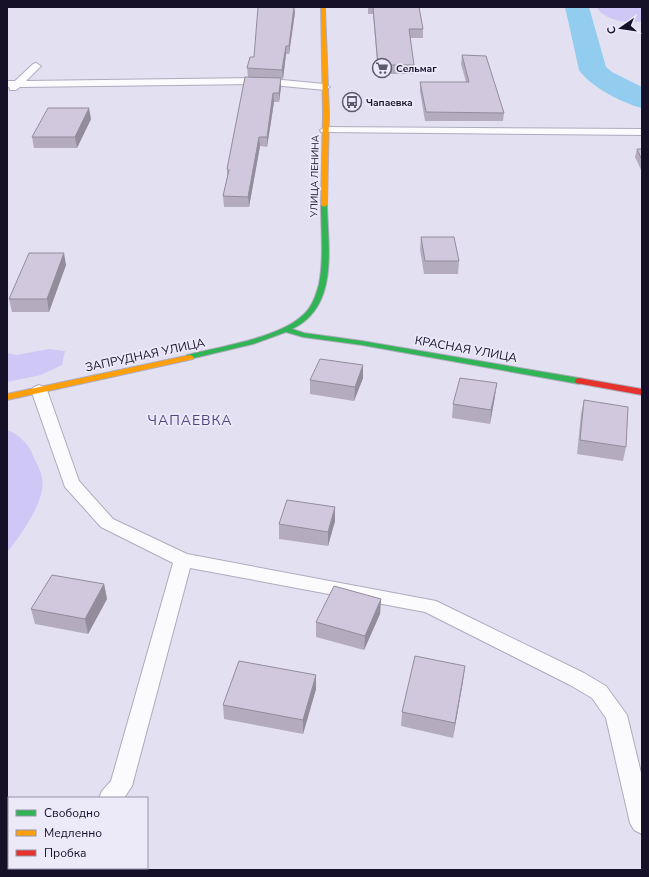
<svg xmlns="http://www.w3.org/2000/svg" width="649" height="877" font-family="'Nunito Sans',sans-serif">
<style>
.green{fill:#cfc7f5}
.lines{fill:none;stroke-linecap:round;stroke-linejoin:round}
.river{fill:#92cdf0;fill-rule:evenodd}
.lane-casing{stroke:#aeabbe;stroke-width:2}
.street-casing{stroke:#aeabbe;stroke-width:2}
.fast-casing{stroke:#aeabbe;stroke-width:2}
.slow-casing{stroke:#aeabbe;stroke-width:2}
.jam-casing{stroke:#aeabbe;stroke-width:2}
.lane{fill:#fbfafd;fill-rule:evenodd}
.street{fill:#fbfafd;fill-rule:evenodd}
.fast{fill:#30b455;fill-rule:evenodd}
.slow{fill:#ff9f0a;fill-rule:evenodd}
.jam{fill:#e5322d;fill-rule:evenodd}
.wall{fill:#b4acbe}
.shaded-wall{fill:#928c9b}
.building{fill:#d1c8dd;stroke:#928c9b}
.labels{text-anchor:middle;stroke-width:3.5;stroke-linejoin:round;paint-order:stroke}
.far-poi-label{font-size:10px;font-weight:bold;fill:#161029;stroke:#eceaf9;text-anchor:start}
.far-street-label{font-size:10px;fill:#161029;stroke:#eceaf9}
.street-label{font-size:12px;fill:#161029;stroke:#eceaf9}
.quarter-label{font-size:14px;letter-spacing:1px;fill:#524480;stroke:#eceaf9}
</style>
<rect width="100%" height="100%" fill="#e3e1f1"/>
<path class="green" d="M 599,7 L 642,7 L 642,21 C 628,24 606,21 597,8 Z
M 49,349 L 65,351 L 62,365 L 41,375 L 7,382 L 7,353 L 16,355 Z
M 7,430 C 20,435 29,444 34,458 C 37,464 41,471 42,478 C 47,499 20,537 7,552 Z"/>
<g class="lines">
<path class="river" d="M 565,7 L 589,7 L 606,67 L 612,72 L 642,87 L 642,108 C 622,103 591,87 579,70 Z"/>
<defs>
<path id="lane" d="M 36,63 L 41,66 L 26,81 L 261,78 L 325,84 L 330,87 L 325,90 L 261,84 L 20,87 L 16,90 L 10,90 L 9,87 L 7,87 L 7,81 L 15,81 L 33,64 Z
M 325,127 L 642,129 L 642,135 L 321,132 L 320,130 Z
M 39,385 L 44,387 L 47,390 L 79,481 L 113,519 L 187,554 L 436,601 L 584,673 L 606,686 L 627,715 L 642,777 L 642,834 L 634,830 L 630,823 L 606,718 L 592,698 L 570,685 L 425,612 L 190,568 L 132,786 L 124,798 L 99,798 L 102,791 L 111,781 L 173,563 L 101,527 L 65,487 L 31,390 L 34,387 Z
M 43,868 L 67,868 L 66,870 L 42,870 Z"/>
<path id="street" d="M 7,825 L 9,826 L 9,856 L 7,855 Z"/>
<path id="fast" d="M 324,203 L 327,205 C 328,248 339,307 292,329 L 304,333 L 362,341 L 579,378 L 582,379 L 583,381 L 582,383 L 579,384 L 362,345 L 303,337 L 286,332 L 253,344 L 190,359 L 187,359 L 186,357 L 187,355 C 219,347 278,338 302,316 C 311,309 316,296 319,284 C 324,259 321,231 321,205 Z"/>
<path id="slow" d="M 321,7 L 325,7 L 329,114 L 327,205 L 324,207 L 321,205 L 323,114 Z
M 190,355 L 194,357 L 193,359 L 7,400 L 7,394 Z"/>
<path id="jam" d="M 579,378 L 642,389 L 642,395 L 576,383 L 575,381 L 576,379 Z"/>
</defs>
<use href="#lane" class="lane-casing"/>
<use href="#street" class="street-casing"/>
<use href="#fast" class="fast-casing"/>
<use href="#slow" class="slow-casing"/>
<use href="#jam" class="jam-casing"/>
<use href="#lane" class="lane"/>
<use href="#street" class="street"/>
<use href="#fast" class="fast"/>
<use href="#slow" class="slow"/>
<use href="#jam" class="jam"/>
</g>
<path class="wall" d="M 368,7 L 419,7 L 423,29 L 423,38 L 410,38 L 414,65 L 414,74 L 378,74 L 373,14 L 368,14 Z
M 295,12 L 289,54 L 286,54 L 283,79 L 281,78 L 281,87 L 279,102 L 274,102 L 267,147 L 260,146 L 249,207 L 224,207 L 223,196 L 227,178 L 227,169 L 248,77 L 247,68 L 254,57 Z
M 462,55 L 504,113 L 503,121 L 425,121 L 420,91 L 420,82 L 466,82 L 461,64 Z
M 91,119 L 77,148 L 34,148 L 32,137 Z
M 637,149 L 642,149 L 642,172 L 635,157 Z
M 421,237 L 459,261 L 458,274 L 424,274 L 420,249 Z
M 66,265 L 49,312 L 12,312 L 9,299 Z
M 363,365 L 363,378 L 354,401 L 310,394 L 310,380 Z
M 495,396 L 490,424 L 452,418 L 453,404 Z
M 584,400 L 626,447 L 623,461 L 577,454 L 581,414 Z
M 335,521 L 328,546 L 279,539 L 279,524 Z
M 104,584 L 107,599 L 88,634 L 35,624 L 31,609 Z
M 381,599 L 380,614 L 364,650 L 316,637 L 316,622 Z
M 316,675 L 316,689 L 303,734 L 224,719 L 223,705 Z
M 463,681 L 453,738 L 401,726 L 402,712 Z"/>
<path class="shaded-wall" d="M 294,7 L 295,12 L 289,54 L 289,46 Z
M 286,46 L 286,54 L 283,79 L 282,70 Z
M 281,78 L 281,87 L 279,102 L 279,93 Z
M 273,93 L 274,102 L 267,147 L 267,137 Z
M 89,108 L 91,119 L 77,148 L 75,137 Z
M 259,137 L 260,146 L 249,207 L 248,197 Z
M 64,253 L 66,265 L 49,312 L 47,299 Z
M 363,365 L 363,378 L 354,401 L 355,387 Z
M 497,383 L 495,396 L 490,424 L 491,410 Z
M 335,507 L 335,521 L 328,546 L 328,532 Z
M 104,584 L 107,599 L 88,634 L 85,619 Z
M 381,599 L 380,614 L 364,650 L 365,636 Z
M 465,666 L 463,681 L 453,738 L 455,723 Z
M 316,675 L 316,689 L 303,734 L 303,720 Z"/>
<path class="building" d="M 258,7 L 294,7 L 289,46 L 286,46 L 282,70 L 247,68 L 250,57 L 254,57 Z
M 373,7 L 419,7 L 423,29 L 409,29 L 414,65 L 378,65 Z
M 462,55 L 486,56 L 504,113 L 426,112 L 420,82 L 469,82 Z
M 245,77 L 281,78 L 279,93 L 273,93 L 267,137 L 259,137 L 248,197 L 223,196 L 229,170 L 227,169 Z
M 48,108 L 89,108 L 75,137 L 32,137 Z
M 637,149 L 642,149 L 642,160 Z
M 421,237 L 454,237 L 459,261 L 425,261 Z
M 29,253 L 64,253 L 47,299 L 9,299 Z
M 320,359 L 363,365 L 355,387 L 310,380 Z
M 460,378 L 497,383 L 491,410 L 453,404 Z
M 584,400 L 628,407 L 626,447 L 580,440 Z
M 287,500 L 335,507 L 328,532 L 279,524 Z
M 52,575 L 104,584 L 85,619 L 31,609 Z
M 334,586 L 381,599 L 365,636 L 316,622 Z
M 415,656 L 465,666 L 455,723 L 402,712 Z
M 239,661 L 316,675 L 303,720 L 223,705 Z"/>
<defs>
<symbol id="supermarket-ring" viewBox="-11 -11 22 22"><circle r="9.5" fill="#eceaf9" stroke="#5e596f" stroke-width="1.5"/><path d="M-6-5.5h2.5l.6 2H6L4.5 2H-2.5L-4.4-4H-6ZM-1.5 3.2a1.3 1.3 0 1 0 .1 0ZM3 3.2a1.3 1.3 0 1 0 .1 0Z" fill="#5e596f"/></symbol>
<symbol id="bus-ring" viewBox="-11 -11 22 22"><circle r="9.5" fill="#eceaf9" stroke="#5e596f" stroke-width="1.5"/><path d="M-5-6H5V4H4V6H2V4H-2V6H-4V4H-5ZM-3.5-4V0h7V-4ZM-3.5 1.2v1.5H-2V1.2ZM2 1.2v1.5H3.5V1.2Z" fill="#5e596f"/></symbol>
</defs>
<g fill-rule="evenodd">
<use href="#supermarket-ring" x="371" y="57" width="22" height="22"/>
<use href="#bus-ring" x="341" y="91" width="22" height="22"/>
</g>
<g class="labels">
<g class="far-poi-label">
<text x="396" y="72">Сельмаг</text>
<text x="366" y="106">Чапаевка</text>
</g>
<g class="far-street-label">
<text transform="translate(314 176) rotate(-89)" y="4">УЛИЦА ЛЕНИНА</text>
</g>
<g class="street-label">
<text transform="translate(466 349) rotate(10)" y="4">КРАСНАЯ УЛИЦА</text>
<text transform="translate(145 355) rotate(-12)" y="4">ЗАПРУДНАЯ УЛИЦА</text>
</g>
<g class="quarter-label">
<text x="190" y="425">ЧАПАЕВКА</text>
</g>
</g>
<rect width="649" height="877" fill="none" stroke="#161029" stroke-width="16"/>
<rect x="8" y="797" width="140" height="72" fill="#eceaf9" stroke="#9693a6"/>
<rect x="16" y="810" width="20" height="6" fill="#30b455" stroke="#9693a6"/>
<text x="44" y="817" font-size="12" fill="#161029">Свободно</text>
<rect x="16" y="830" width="20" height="6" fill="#ff9f0a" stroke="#9693a6"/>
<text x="44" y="837" font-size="12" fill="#161029">Медленно</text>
<rect x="16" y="850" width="20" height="6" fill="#e5322d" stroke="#9693a6"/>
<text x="44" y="857" font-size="12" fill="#161029">Пробка</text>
<g transform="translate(621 28) rotate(257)" stroke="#eceaf9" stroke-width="3" paint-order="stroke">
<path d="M0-3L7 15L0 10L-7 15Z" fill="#161029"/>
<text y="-6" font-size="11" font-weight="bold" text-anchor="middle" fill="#161029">С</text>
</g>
</svg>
